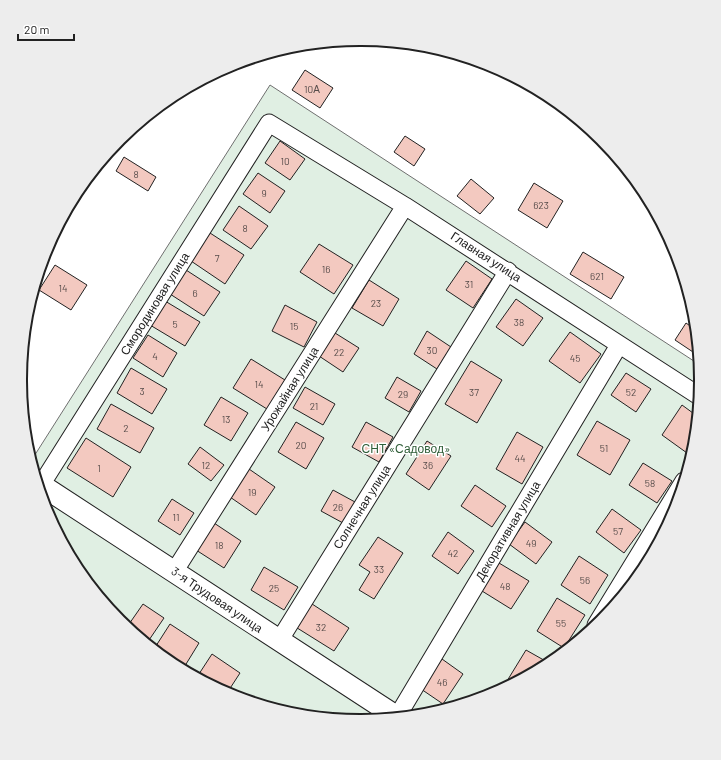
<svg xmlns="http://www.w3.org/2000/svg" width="721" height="760" font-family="Barlow,sans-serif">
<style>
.green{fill:#e0efe3;stroke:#6f6f6f}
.building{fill:#f3c9c0;stroke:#222}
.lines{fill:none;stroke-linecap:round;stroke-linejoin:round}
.minor-casing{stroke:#222;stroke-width:19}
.tertiary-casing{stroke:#222;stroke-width:23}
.minor{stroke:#fff;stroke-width:17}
.tertiary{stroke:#fff;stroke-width:21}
.labels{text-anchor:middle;stroke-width:3;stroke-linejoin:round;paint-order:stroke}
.number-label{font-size:10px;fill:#564c4a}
.street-label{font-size:12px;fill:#222;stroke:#fff}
.park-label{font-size:12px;fill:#2f5e38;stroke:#fff}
.rim{fill:none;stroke:#222;stroke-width:2}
</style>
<rect width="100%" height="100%" fill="#fff"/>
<path class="green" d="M 270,85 L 700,365 L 701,380 L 694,447 L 675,511 L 643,569 L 601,621 L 549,663 L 491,695 L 427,714 L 360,720 L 294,714 L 230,694 L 171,663 L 120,621 L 77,569 L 46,510 L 31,461 Z"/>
<path class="building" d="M 305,70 L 333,88 L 320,108 L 292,90 Z
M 405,136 L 425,149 L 414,166 L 394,152 Z
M 280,141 L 305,159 L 290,180 L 265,163 Z
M 124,157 L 156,177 L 148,191 L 116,171 Z
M 258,173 L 285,191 L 270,213 L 243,194 Z
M 471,179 L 494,198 L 480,214 L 457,196 Z
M 534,183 L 563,201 L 547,228 L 518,210 Z
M 239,206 L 268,226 L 251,249 L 223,230 Z
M 210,233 L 244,255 L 225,284 L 191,261 Z
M 319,244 L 353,265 L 334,294 L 300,272 Z
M 583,252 L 624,277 L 611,299 L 570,274 Z
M 466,261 L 492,279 L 473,308 L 446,290 Z
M 55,265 L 87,285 L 71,310 L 39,290 Z
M 186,270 L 220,292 L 204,316 L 170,294 Z
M 369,280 L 399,299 L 383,326 L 352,308 Z
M 516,299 L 543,318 L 523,346 L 496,327 Z
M 165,301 L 200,322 L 185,346 L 150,325 Z
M 285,305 L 317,322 L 304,347 L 272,331 Z
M 686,323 L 696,330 L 699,356 L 675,340 Z
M 427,331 L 451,347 L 437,369 L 414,354 Z
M 570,332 L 601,354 L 580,383 L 549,361 Z
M 335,333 L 359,348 L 343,372 L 319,356 Z
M 148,335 L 177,353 L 163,377 L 133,358 Z
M 251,359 L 285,380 L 267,409 L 233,388 Z
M 471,361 L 502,380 L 477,423 L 445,404 Z
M 131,368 L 167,389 L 152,414 L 117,393 Z
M 626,373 L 651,389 L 636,412 L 611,395 Z
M 397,377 L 421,391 L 409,412 L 385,398 Z
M 305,387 L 335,404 L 323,425 L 293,408 Z
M 221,397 L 248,413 L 231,441 L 204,425 Z
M 111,404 L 154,428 L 140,453 L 97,429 Z
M 682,405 L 697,416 L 695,442 L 687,453 L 662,435 Z
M 597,421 L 630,440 L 610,475 L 577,455 Z
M 296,422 L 324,438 L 306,469 L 278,452 Z
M 366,422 L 393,437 L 379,462 L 352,447 Z
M 517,432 L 543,447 L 522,484 L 496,469 Z
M 86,438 L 131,467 L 113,497 L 67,468 Z
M 427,441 L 451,456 L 429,490 L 406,474 Z
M 200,447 L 224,465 L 211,481 L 188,464 Z
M 643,463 L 672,481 L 657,503 L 629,485 Z
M 249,469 L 275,487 L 256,515 L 230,497 Z
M 475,485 L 506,506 L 492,527 L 461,506 Z
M 333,490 L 355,502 L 343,523 L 321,511 Z
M 172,499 L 194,513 L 180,535 L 158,521 Z
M 612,509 L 641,530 L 624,553 L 596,532 Z
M 525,522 L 552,542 L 536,564 L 509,544 Z
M 214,523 L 241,541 L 224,568 L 196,550 Z
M 448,532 L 474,551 L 458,574 L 432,556 Z
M 378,537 L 403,553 L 374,599 L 359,590 L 370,572 L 359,565 Z
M 579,556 L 608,575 L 590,604 L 561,585 Z
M 499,563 L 529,581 L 511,609 L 482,591 Z
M 264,567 L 298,587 L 284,610 L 251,590 Z
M 557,598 L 585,615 L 564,648 L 537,631 Z
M 309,602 L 349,628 L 334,651 L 294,626 Z
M 143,604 L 164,618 L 147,643 L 127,627 Z
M 170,624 L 199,643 L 183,669 L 171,663 L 154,649 Z
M 526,650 L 549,663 L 511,684 L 507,681 Z
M 212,654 L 240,673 L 227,693 L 197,677 Z
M 442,659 L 463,674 L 443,704 L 421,689 Z"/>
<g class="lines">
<defs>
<path id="minor" d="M 41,485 L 269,123 L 405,206 L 699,396
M 174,572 L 405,206
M 596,625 L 684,481
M 279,641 L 508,271
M 397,717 L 619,345"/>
<path id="tertiary" d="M 38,483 L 397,717"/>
</defs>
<use href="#minor" class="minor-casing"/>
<use href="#tertiary" class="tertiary-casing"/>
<use href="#minor" class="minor"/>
<use href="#tertiary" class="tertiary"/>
</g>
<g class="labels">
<g class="number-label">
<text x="312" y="93">10А</text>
<text x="285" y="165">10</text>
<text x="136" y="178">8</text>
<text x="264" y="197">9</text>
<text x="541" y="209">623</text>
<text x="245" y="232">8</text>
<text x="217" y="262">7</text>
<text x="326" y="273">16</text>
<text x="597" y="280">621</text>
<text x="469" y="288">31</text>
<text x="63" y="292">14</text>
<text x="195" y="297">6</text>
<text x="376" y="307">23</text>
<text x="519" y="326">38</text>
<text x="175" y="328">5</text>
<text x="294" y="330">15</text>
<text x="432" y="354">30</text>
<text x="339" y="356">22</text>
<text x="155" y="360">4</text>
<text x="575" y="362">45</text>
<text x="259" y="388">14</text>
<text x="142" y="395">3</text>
<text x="474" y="396">37</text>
<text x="631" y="396">52</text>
<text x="403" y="398">29</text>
<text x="314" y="410">21</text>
<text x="226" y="423">13</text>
<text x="126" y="432">2</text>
<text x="301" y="449">20</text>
<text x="604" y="452">51</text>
<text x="520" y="462">44</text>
<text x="206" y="469">12</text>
<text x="428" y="469">36</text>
<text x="99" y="472">1</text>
<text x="650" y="487">58</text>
<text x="252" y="496">19</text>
<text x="338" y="511">26</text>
<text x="176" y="521">11</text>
<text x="618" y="535">57</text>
<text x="531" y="547">49</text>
<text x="219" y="549">18</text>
<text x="453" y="557">42</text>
<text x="379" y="573">33</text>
<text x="585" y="584">56</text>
<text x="505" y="590">48</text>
<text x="274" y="592">25</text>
<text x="561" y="627">55</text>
<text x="321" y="631">32</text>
<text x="442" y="686">46</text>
</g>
<g class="street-label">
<text transform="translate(486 257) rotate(33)" y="4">Главная улица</text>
<text transform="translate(155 304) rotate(-58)" y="4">Смородиновая улица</text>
<text transform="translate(290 389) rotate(-58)" y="4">Урожайная улица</text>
<text transform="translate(362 507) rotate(-58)" y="4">Солнечная улица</text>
<text transform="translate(508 531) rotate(-59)" y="4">Декоративная улица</text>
<text transform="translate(217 600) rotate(34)" y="4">3-я Трудовая улица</text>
</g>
<g class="park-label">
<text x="406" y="453">СНТ «Садовод»</text>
</g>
</g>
<path d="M0 0H721V760H0ZM360 46H361A333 333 0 0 1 694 379V381A333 333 0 0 1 361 714H360A333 333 0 0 1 27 381V379A333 333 0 0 1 360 46Z" fill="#ededed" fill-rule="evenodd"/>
<path class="rim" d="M360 46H361A333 333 0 0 1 694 379V381A333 333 0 0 1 361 714H360A333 333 0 0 1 27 381V379A333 333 0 0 1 360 46Z"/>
<path d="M18 34v6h56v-6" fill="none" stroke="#222222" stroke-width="2"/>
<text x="24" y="34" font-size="12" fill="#222222" stroke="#ffffff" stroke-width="3" paint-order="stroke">20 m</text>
</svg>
